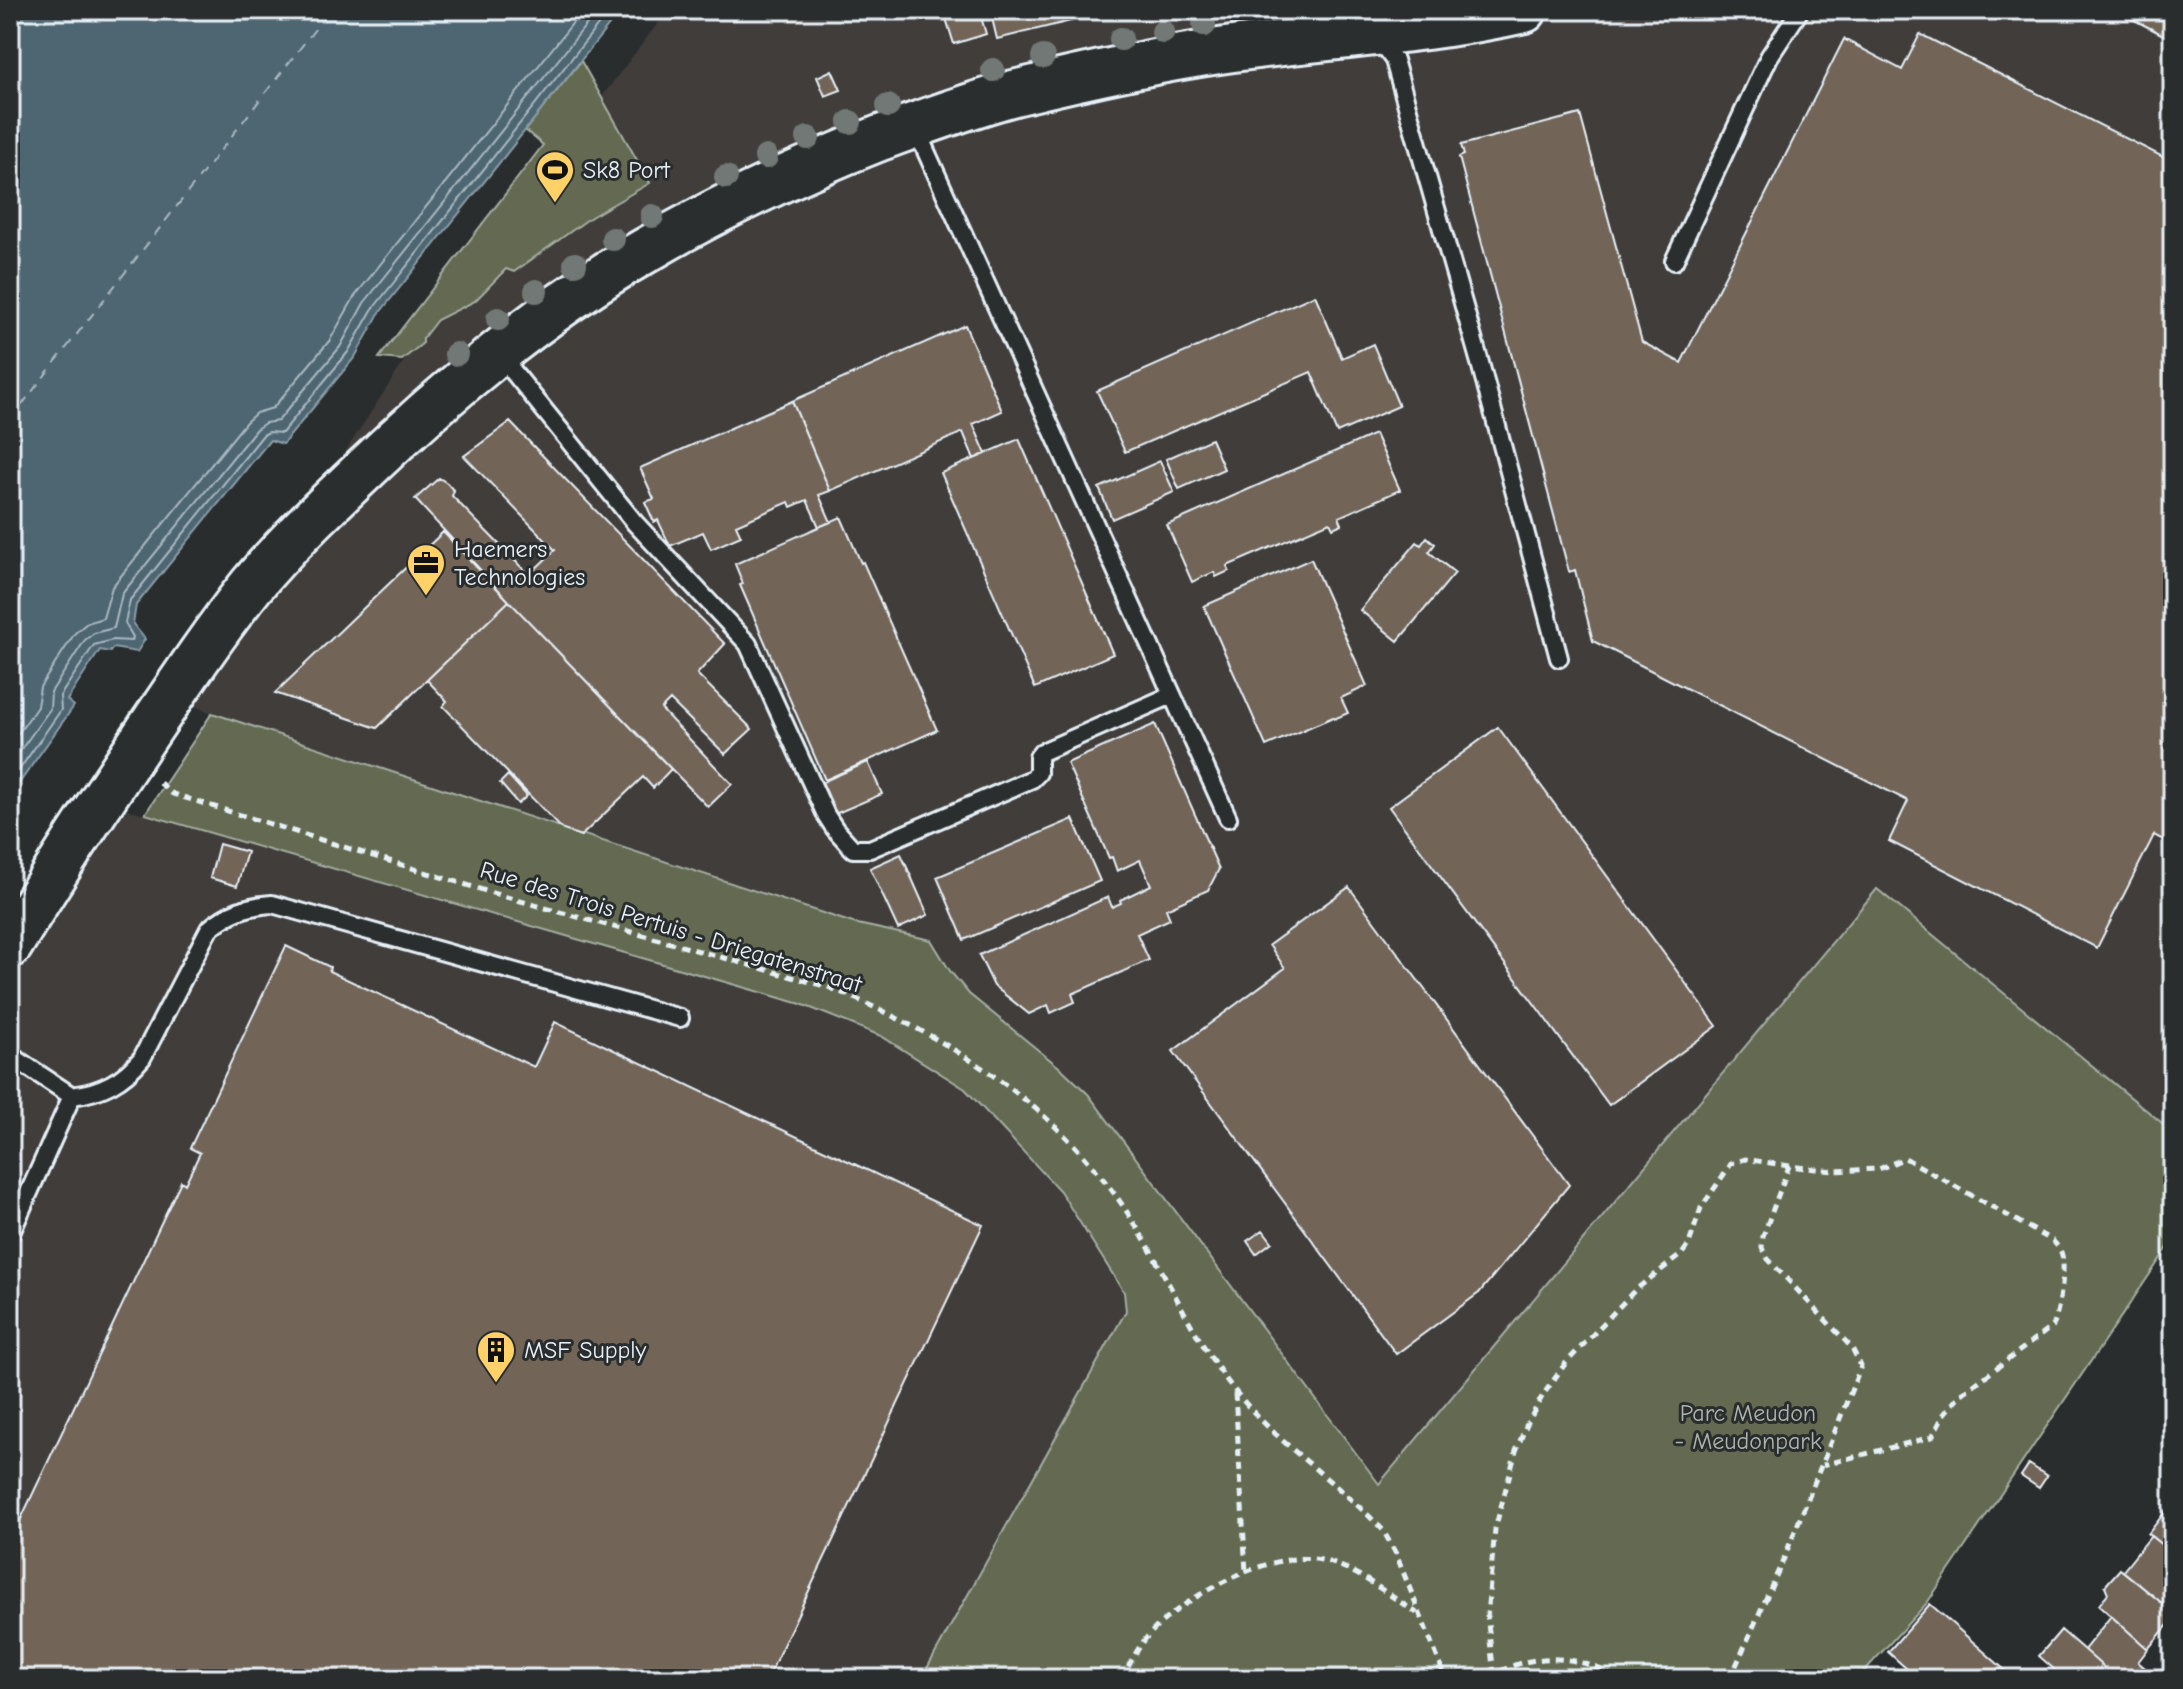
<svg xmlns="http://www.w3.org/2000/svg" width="2183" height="1689" font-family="'Comic Neue',sans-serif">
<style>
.built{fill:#403e3b}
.green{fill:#646b51;stroke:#a6aea4;stroke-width:2}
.water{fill:#4d6672;stroke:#8b9ea8;stroke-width:2}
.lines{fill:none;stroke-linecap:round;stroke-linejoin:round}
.shore{stroke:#aab9c2;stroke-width:2}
.ferry{stroke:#aab9c2;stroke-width:2;stroke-dasharray:10 8;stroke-linecap:butt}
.building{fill:#726559;stroke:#e8f1f8;stroke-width:2}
.service-casing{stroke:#e8f1f8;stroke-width:22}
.secondary-casing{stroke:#e8f1f8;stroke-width:50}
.path{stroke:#e8f1f8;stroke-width:5;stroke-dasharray:8 6;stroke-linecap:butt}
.service{stroke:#2a2d2e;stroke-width:16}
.secondary{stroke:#2a2d2e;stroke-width:44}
.tree{fill:#727874}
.labels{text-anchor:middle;stroke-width:6;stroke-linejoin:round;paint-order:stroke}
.poi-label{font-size:24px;fill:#e8f1f8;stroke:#2a2d2e;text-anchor:start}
.street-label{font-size:24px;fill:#e8f1f8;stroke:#2a2d2e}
.park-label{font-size:24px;fill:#adb5ad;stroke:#2a2d2e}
</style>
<rect width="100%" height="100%" fill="#2a2d2e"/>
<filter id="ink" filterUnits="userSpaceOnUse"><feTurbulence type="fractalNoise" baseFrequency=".0125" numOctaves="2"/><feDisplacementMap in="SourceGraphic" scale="16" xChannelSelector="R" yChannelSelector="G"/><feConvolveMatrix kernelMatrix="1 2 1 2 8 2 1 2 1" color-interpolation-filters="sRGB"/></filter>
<g filter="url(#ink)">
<path class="built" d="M 668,10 L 2173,10 L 2173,1132 L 1877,889 L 1379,1484 L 1088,1094 L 1064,1071 L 969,994 L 950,971 L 931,940 L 853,923 L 212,713 L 183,701 L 427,326 Z
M 116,806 L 801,1004 L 881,1036 L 965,1089 L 1060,1191 L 1124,1292 L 1126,1311 L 921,1679 L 10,1679 L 10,969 Z"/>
<path class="green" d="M 581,61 L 650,183 L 591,217 L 514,272 L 506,269 L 475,301 L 437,320 L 423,338 L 423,343 L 402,360 L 379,358 L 543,145 L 525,130 Z
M 212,713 L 853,923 L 931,940 L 950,971 L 969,994 L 1064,1071 L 1088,1094 L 1379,1484 L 1877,889 L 2173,1132 L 2173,1240 L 1927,1603 L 1857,1679 L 921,1679 L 1126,1311 L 1124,1292 L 1060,1191 L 965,1089 L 881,1036 L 801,1004 L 145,814 Z"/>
<path class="water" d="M 10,10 L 621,10 L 378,315 L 355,357 L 283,444 L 270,440 L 136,605 L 133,624 L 145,639 L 137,652 L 113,648 L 110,652 L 100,650 L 67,700 L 74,706 L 10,796 Z"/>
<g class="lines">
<path class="shore" d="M 10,745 L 37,707 L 40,687 L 75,633 L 87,623 L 103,618 L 112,587 L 246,422 L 256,413 L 273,408 L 330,340 L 355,296 L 583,10
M 10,765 L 50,709 L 51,692 L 85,640 L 94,633 L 114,628 L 122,594 L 256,429 L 265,423 L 278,421 L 340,347 L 364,303 L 598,10
M 10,783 L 61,710 L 60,696 L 94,645 L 113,640 L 132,641 L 133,637 L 125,623 L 130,600 L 263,435 L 269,432 L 282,433 L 348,352 L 372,310 L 610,10"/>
<path class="ferry" d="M 10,420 L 330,10"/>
</g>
<path class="building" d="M 949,10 L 979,10 L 986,34 L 954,44 L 944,12 Z
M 990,10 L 1077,10 L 1079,19 L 997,39 Z
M 2115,10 L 2173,10 L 2173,40 Z
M 1920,34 L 2173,162 L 2173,845 L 2154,835 L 2097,948 L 1889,841 L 1908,801 L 1593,641 L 1575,570 L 1569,572 L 1459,157 L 1464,155 L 1461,145 L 1580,114 L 1642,342 L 1681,363 L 1844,39 L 1902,70 Z
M 832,70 L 841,90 L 825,96 L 817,77 Z
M 1315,295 L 1342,358 L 1373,344 L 1399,406 L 1337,433 L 1311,372 L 1125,452 L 1097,391 Z
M 965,325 L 1002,411 L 973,424 L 986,454 L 974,459 L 963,432 L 830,491 L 792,401 Z
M 792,401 L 830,491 L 819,495 L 831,522 L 819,527 L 807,500 L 791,507 L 789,502 L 736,525 L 741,536 L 711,549 L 703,532 L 670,546 L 658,520 L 654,522 L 645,502 L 654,499 L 640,468 Z
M 510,422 L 725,644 L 697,674 L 752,729 L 725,754 L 670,700 L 661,709 L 732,784 L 708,807 L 509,601 L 415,499 L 439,478 L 447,483 L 454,491 L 452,496 L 529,575 L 555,550 L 464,456 Z
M 1375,434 L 1400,490 L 1339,517 L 1342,524 L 1333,528 L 1330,522 L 1227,566 L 1229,571 L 1216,577 L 1214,572 L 1192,582 L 1167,525 Z
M 1019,439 L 1113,654 L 1035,688 L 941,473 Z
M 1211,439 L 1224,469 L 1179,489 L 1166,459 Z
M 1160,461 L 1174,492 L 1112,519 L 1099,488 Z
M 841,517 L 861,563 L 863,562 L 937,730 L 825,780 L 740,585 L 743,584 L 735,564 Z
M 443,532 L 509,601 L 377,728 L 275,693 Z
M 1427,537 L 1435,544 L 1429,552 L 1455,573 L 1398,641 L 1360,610 L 1417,542 L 1421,545 Z
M 1311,559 L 1367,686 L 1341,698 L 1348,713 L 1334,719 L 1333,717 L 1266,746 L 1204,606 Z
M 509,601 L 671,769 L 653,788 L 643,777 L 581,836 L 563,830 L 443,706 L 447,701 L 427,680 Z
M 1155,724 L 1219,869 L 1208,890 L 1166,909 L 1170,919 L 1137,934 L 1149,960 L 1072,994 L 1075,1002 L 1051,1013 L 1048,1005 L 1029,1014 L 994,986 L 979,955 L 1108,897 L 1112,907 L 1121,903 L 1120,900 L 1151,885 L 1140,860 L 1117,871 L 1112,857 L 1109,858 L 1067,763 Z
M 1498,727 L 1717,1026 L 1609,1105 L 1389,807 Z
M 868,762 L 882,794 L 835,814 L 822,782 Z
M 508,775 L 527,796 L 518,804 L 500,783 Z
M 1073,819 L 1100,881 L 964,940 L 937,877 Z
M 219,844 L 247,852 L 237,886 L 210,878 Z
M 901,854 L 928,915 L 898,929 L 870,868 Z
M 1349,887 L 1569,1185 L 1479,1293 L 1396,1354 L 1173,1051 L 1285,968 L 1269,945 Z
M 286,946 L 330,967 L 329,971 L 534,1067 L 555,1022 L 983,1225 L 767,1679 L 10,1679 L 10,1542 L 181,1181 L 185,1184 L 200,1153 L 190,1148 Z
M 1263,1230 L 1272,1242 L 1256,1254 L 1247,1241 Z
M 2029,1464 L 2047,1476 L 2039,1488 L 2021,1476 Z
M 2171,1504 L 2173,1539 L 2166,1548 L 2148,1534 Z
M 2151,1536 L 2173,1554 L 2173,1612 L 2123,1571 Z
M 2120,1569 L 2173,1612 L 2173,1619 L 2148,1649 L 2099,1605 L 2108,1593 L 2105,1586 Z
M 1930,1604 L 2015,1679 L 1918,1679 L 1888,1652 Z
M 2111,1616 L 2148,1649 L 2138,1662 L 2158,1679 L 2117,1679 L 2084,1650 Z
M 2061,1630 L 2084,1650 L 2117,1679 L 2065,1679 L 2039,1656 Z"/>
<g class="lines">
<defs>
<path id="service" d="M 1376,36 L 1394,60 L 1480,363 L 1559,658
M 915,127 L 1228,818
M 1674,261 L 1769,57 L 1800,10
M 499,354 L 635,523 L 748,644 L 826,815 L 835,829 L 853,849 L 870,849 L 1032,779 L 1038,773 L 1038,757 L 1042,752 L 1172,695
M 10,1055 L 72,1096
M 10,1235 L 72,1096 C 102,1092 123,1081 142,1058 L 209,929 C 229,912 246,906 272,904 L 680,1018"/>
<path id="secondary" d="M 10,945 C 52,876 97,807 142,740 C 177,688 212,635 251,586 C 285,545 324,508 362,472 C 443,394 546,308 643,252 C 719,207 798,170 880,138 C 924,122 969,105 1014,93 C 1084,76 1154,60 1226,50 C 1326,36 1426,32 1524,10"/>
</defs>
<use href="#service" class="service-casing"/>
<use href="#secondary" class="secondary-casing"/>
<path class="path" d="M 160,783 L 173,794 L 499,895 L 828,987 C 950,1037 1063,1108 1134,1223 C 1171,1281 1196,1346 1241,1398 C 1282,1447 1339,1484 1383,1530 L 1396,1554 L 1446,1679
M 1235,1393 L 1246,1572
M 1494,1675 L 1487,1615 L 1495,1529 L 1516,1451 L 1526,1426 L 1543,1395 L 1565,1364 L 1635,1290 L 1682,1254 L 1689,1244 L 1701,1208 L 1731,1164 L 1745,1159 L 1789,1166
M 1122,1679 C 1129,1665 1137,1649 1147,1637 C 1180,1599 1269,1549 1321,1560 C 1355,1567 1388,1595 1417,1613
M 1488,1679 C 1525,1652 1579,1652 1616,1679
M 1730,1679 L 1785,1556 L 1861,1366 L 1852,1348 L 1768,1259 L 1762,1248 L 1763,1236 L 1789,1166 L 1833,1171 L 1879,1169 L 1905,1158 L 2053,1241 C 2055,1244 2059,1247 2061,1252 C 2067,1266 2059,1311 2053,1326 L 1959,1396 L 1944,1414 L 1932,1437 L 1823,1465"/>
<use href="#service" class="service"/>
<use href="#secondary" class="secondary"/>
</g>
<g class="tree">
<circle cx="1204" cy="25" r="12"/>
<circle cx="1163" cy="32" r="12"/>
<circle cx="1121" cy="39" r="12"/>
<circle cx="1043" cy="57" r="12"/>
<circle cx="993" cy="70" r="12"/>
<circle cx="888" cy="106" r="12"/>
<circle cx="850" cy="122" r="12"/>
<circle cx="808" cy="138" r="12"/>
<circle cx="766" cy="157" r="12"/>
<circle cx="726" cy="177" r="12"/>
<circle cx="652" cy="216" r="12"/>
<circle cx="613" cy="239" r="12"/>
<circle cx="575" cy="264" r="12"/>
<circle cx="536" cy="291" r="12"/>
<circle cx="498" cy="319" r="12"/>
<circle cx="456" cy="354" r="12"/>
</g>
</g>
<defs>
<symbol id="stadium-pin" viewBox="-11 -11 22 30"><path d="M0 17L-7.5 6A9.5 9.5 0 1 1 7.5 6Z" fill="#ffd166" stroke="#2a2d2e"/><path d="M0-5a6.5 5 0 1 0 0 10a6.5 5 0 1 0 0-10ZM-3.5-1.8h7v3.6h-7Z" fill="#111"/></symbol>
<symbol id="office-pin" viewBox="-11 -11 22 30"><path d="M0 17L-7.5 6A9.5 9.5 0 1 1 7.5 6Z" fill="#ffd166" stroke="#2a2d2e"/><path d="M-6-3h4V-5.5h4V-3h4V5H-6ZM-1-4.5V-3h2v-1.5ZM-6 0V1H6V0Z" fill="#111"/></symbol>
<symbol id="building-pin" viewBox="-11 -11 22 30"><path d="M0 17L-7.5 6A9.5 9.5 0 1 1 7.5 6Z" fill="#ffd166" stroke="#2a2d2e"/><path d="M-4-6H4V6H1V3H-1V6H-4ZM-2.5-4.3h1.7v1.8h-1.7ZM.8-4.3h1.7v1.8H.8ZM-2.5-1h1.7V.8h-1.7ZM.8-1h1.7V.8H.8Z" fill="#111"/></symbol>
</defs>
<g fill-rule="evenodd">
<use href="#stadium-pin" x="533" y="148" width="44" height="60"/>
<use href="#office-pin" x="404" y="541" width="44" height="60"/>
<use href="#building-pin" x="474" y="1328" width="44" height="60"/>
</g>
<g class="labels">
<g class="poi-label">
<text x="583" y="178">Sk8 Port</text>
<text x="454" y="557">Haemers<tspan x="454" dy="28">Technologies</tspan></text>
<text x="524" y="1358">MSF Supply</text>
</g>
<g class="street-label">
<text transform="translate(671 927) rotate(17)" y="8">Rue des Trois Pertuis - Driegatenstraat</text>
</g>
<g class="park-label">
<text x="1748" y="1421">Parc Meudon<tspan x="1748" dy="28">- Meudonpark</tspan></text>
</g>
</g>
<rect width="2183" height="1689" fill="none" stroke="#2a2d2e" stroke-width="40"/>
<rect x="20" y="20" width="2143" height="1649" fill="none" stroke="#e8f1f8" stroke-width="3" filter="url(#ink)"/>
</svg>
